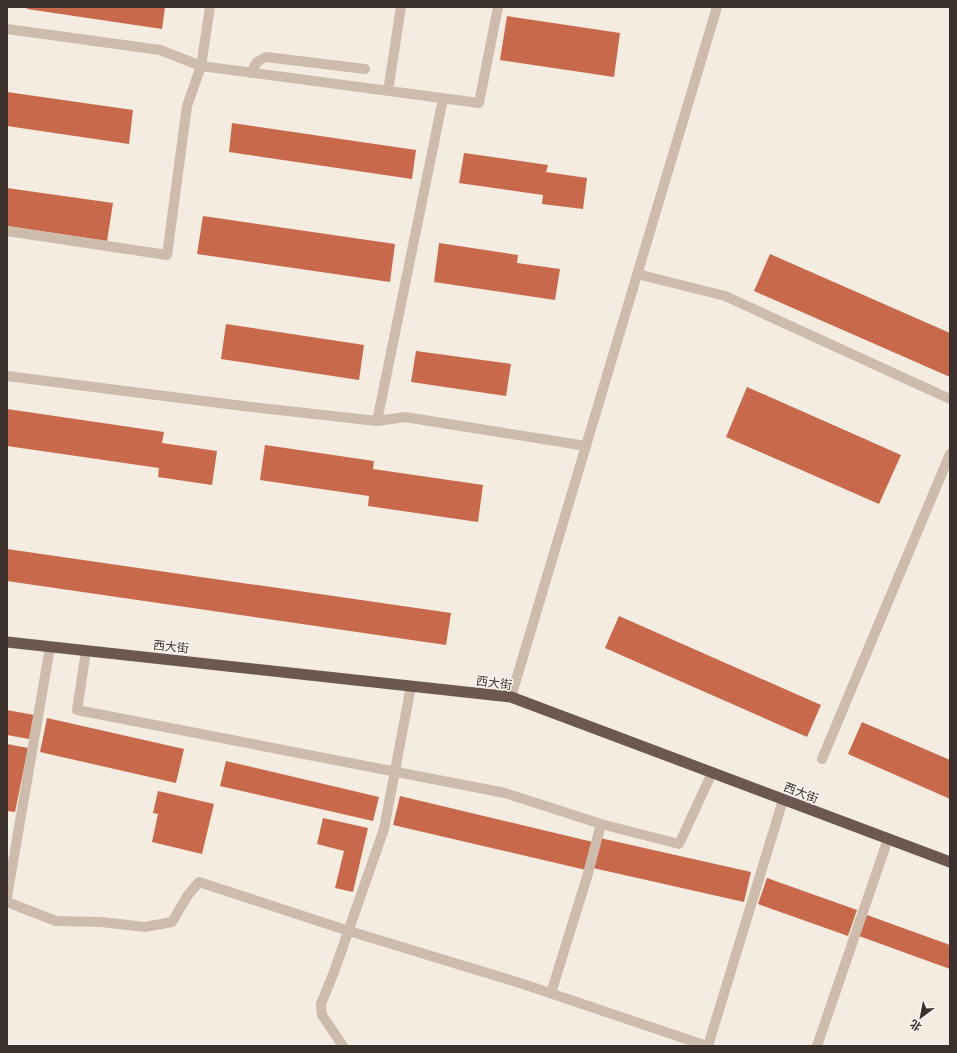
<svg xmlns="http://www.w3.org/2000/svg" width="957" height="1053" font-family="Barlow,'Noto Sans SC',sans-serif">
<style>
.building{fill:#c8694b}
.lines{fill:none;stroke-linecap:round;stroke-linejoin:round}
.service{stroke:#cdbbac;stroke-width:10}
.minor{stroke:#cdbbac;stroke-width:10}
.tertiary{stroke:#cdbbac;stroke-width:10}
.trunk{stroke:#6c584f;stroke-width:11}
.labels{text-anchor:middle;stroke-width:3;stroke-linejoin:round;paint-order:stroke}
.street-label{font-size:12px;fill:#3b302b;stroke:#fbf5ee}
</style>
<rect width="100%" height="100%" fill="#f4ebe1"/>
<path class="building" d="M 28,7 L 165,7 L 162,29 L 27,9 Z
M 507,16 L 620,33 L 614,77 L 500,60 Z
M 7,92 L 133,110 L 129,144 L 7,126 Z
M 232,123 L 416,150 L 412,179 L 229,152 Z
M 464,153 L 548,165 L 546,172 L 587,178 L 583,209 L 542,204 L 543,195 L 459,183 Z
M 7,188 L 113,203 L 107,241 L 7,226 Z
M 203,216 L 395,244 L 390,282 L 197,254 Z
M 439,243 L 518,255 L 517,263 L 560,269 L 555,300 L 434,282 Z
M 770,254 L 950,333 L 950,377 L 754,291 Z
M 226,324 L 364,345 L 359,380 L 221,359 Z
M 416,351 L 511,364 L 506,396 L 411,382 Z
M 747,387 L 901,455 L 879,504 L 726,437 Z
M 7,409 L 164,432 L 162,443 L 217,451 L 212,485 L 158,477 L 159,468 L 7,446 Z
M 265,445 L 374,461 L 373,469 L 483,485 L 478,522 L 368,506 L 369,496 L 260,480 Z
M 7,549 L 451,613 L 446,645 L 7,581 Z
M 619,616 L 821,705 L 807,737 L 605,648 Z
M 7,710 L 34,715 L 29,739 L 7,735 Z
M 47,718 L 184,749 L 176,783 L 40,752 Z
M 862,722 L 950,760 L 950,799 L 848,754 Z
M 7,744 L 28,748 L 15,812 L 7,811 Z
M 226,761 L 379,797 L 373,821 L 220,786 Z
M 158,791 L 214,804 L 202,854 L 152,842 L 158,814 L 153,813 Z
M 400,796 L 593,842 L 586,870 L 393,825 Z
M 323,818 L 368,828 L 353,892 L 335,888 L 344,851 L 317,844 Z
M 600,838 L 751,872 L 744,902 L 593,868 Z
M 767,878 L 857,910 L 848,936 L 758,904 Z
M 867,915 L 950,945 L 950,969 L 859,936 Z"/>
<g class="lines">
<path class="service" d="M 7,29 L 160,50 L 201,66 L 479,103 L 498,7
M 251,73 L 257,62 L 266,57 L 365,69
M 388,91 L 401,7
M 7,231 L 167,255 L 187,106 L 201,66 L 210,7
M 637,274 L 725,296 L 950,399
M 7,376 L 251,407 L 377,421 L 405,417 L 586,446
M 377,421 L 443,99
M 822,759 L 950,454
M 7,897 L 50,647"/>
<path class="minor" d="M 86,651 L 77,710 L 505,793 L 601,824 L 679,844 L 712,773
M 7,902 L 56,921 L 101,922 L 145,927 L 172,922 L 188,895 L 199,882 L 349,931 L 523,984 L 707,1046
M 551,993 L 587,877 L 601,824
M 343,1046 L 322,1015 L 321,1004 L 334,972 L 384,829 L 411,686
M 708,1046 L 783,800
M 817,1046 L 888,839"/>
<path class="tertiary" d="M 511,697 L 717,7"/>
<path class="trunk" d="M 7,642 L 511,697 L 950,862"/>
</g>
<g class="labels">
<g class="street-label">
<text transform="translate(171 647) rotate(6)" y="4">西大街</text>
<text transform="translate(494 683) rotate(8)" y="4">西大街</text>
<text transform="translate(801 793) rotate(21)" y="4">西大街</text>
</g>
</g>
<rect width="957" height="1053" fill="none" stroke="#3b302b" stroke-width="16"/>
<g transform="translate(921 1017) rotate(212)" stroke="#fbf5ee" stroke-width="3" paint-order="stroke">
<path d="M0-3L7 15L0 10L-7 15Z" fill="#3b302b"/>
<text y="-6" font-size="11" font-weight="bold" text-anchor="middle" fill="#3b302b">北</text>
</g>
</svg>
